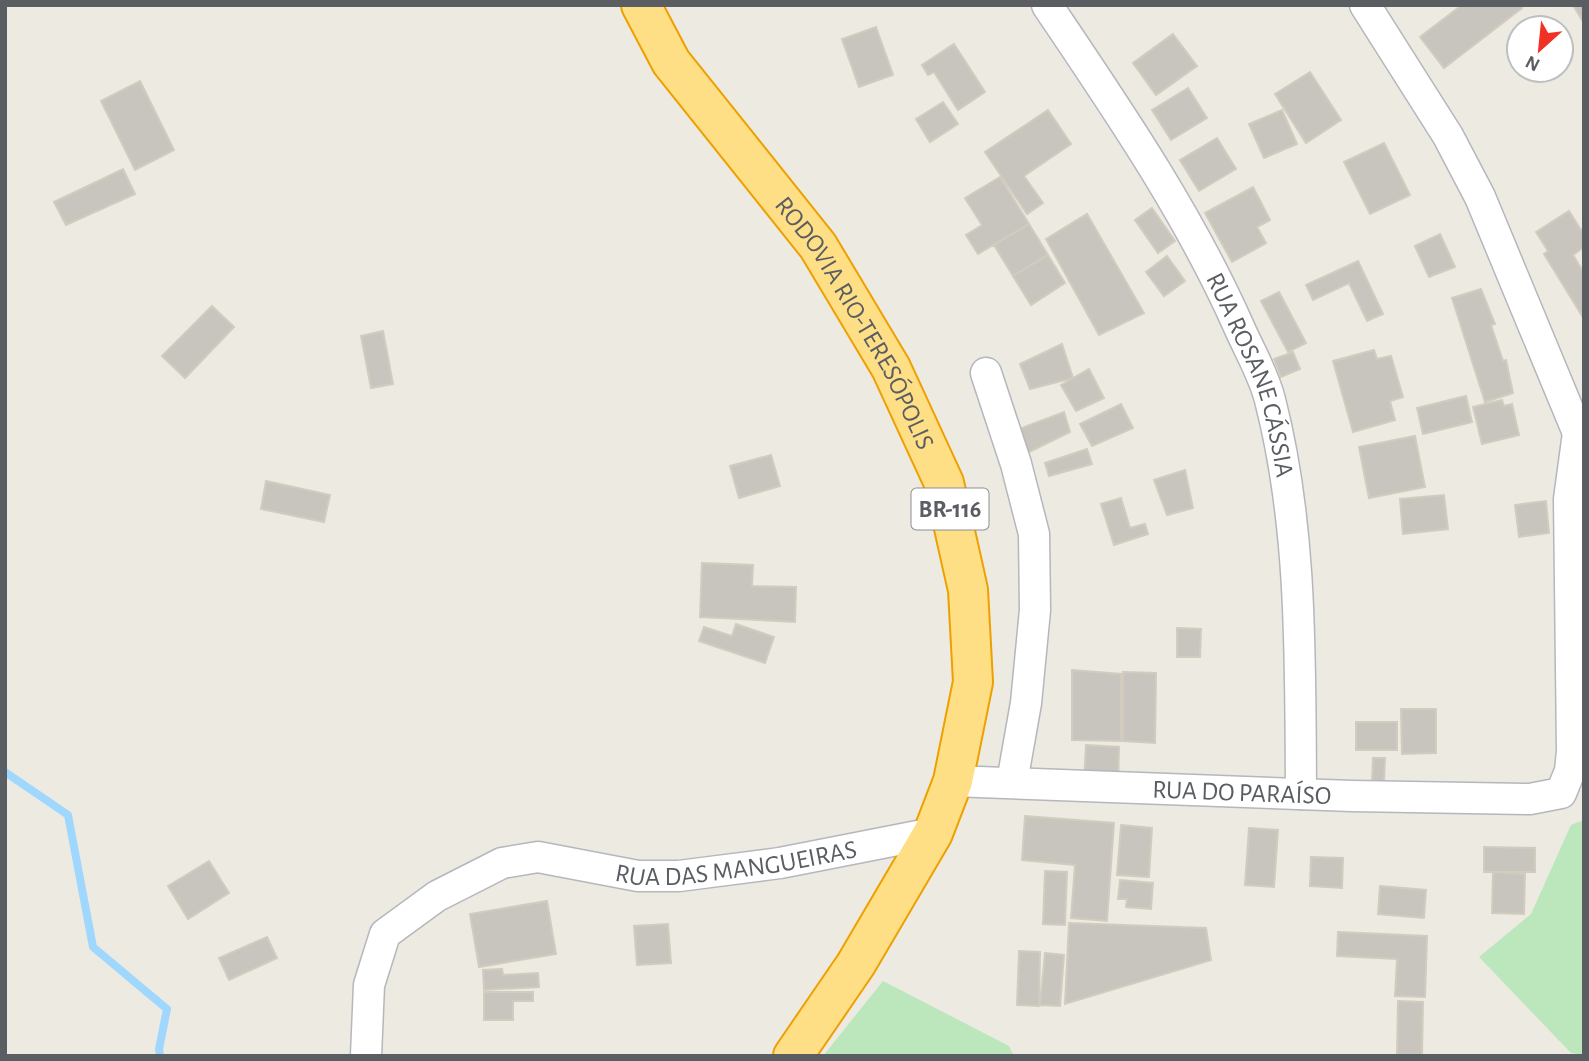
<svg xmlns="http://www.w3.org/2000/svg" width="1589" height="1061" font-family="'Alegreya Sans',sans-serif">
<style>
.green{fill:#bce6bc}
.lines{fill:none;stroke-linecap:round;stroke-linejoin:round}
.stream{stroke:#9fd7ff;stroke-width:8}
.building{fill:#c8c5be;stroke:#d2ccbf;stroke-width:2}
.street-casing{stroke:#b4b7bc;stroke-width:33}
.highway-casing{stroke:#eea000;stroke-width:42}
.street{stroke:#fff;stroke-width:30}
.highway{stroke:#ffdf86;stroke-width:38}
.labels{text-anchor:middle;stroke-width:5;stroke-linejoin:round;paint-order:stroke}
.shield{fill:#fff;stroke:#8c8e92;stroke-width:2}
.shield-label{font-size:24px;font-weight:bold;fill:#5a5e63}
.street-label{font-size:26px;fill:#5a5e63;stroke:#fff}
</style>
<rect width="100%" height="100%" fill="#edeae1"/>
<path class="green" d="M 1584,820 L 1584,1055 L 1571,1053 L 1479,957 L 1531,914 L 1571,825 Z
M 883,981 L 1009,1046 L 1014,1056 L 823,1056 Z"/>
<g class="lines">
<path class="stream" d="M 5,772 L 68,815 L 93,947 L 167,1009 L 159,1049 L 160,1056"/>
</g>
<path class="building" d="M 1462,5 L 1520,5 L 1522,8 L 1444,68 L 1420,37 Z
M 1573,5 L 1584,5 L 1584,19 L 1582,20 Z
M 876,27 L 893,75 L 859,87 L 842,39 Z
M 1173,34 L 1197,66 L 1156,95 L 1133,63 Z
M 954,44 L 985,92 L 958,110 L 934,72 L 928,75 L 922,65 Z
M 1310,72 L 1341,120 L 1306,143 L 1275,94 Z
M 140,81 L 174,150 L 135,170 L 101,101 Z
M 1188,88 L 1207,118 L 1171,140 L 1152,110 Z
M 943,102 L 958,124 L 930,142 L 916,119 Z
M 1048,110 L 1071,144 L 1024,176 L 1043,203 L 1027,214 L 985,152 Z
M 1282,110 L 1297,144 L 1264,158 L 1249,124 Z
M 1217,138 L 1236,169 L 1199,191 L 1180,160 Z
M 1384,143 L 1410,195 L 1370,214 L 1344,162 Z
M 123,169 L 135,194 L 66,225 L 54,202 Z
M 1000,177 L 1029,224 L 978,254 L 966,235 L 982,225 L 965,198 Z
M 1253,187 L 1270,220 L 1257,227 L 1266,243 L 1232,262 L 1205,213 Z
M 1152,208 L 1175,241 L 1158,253 L 1135,220 Z
M 1569,211 L 1581,230 L 1584,229 L 1584,247 L 1573,255 L 1584,273 L 1584,319 L 1544,254 L 1548,251 L 1536,232 Z
M 1087,214 L 1144,313 L 1099,335 L 1046,239 Z
M 1029,224 L 1048,255 L 1013,276 L 994,245 Z
M 1440,234 L 1455,267 L 1429,277 L 1415,246 Z
M 1048,255 L 1065,283 L 1031,305 L 1013,276 Z
M 1167,256 L 1185,281 L 1164,296 L 1146,272 Z
M 1358,261 L 1383,314 L 1367,321 L 1349,283 L 1313,300 L 1306,285 Z
M 1481,289 L 1495,324 L 1491,325 L 1503,361 L 1506,360 L 1513,393 L 1485,402 L 1452,298 Z
M 1279,292 L 1306,343 L 1288,352 L 1261,301 Z
M 212,306 L 234,327 L 185,378 L 162,356 Z
M 383,331 L 393,384 L 371,388 L 361,336 Z
M 1062,344 L 1073,378 L 1030,389 L 1020,364 Z
M 1374,350 L 1377,359 L 1391,356 L 1403,397 L 1390,401 L 1395,420 L 1353,432 L 1333,361 Z
M 1293,352 L 1300,369 L 1281,377 L 1274,359 Z
M 1089,369 L 1104,398 L 1076,411 L 1061,385 Z
M 1466,396 L 1472,422 L 1423,434 L 1417,408 Z
M 1502,400 L 1504,406 L 1512,404 L 1519,435 L 1482,444 L 1473,407 Z
M 1121,404 L 1133,428 L 1092,446 L 1080,424 Z
M 1064,412 L 1070,432 L 1027,453 L 1019,429 Z
M 1415,436 L 1425,487 L 1369,498 L 1359,447 Z
M 1087,449 L 1092,464 L 1049,476 L 1045,463 Z
M 771,455 L 780,486 L 739,498 L 730,466 Z
M 1185,470 L 1193,508 L 1167,515 L 1154,480 Z
M 266,481 L 330,495 L 324,522 L 261,509 Z
M 1444,495 L 1448,529 L 1403,534 L 1400,499 Z
M 1121,498 L 1130,528 L 1145,524 L 1148,534 L 1114,545 L 1101,504 Z
M 1546,501 L 1549,533 L 1519,537 L 1515,505 Z
M 702,563 L 753,565 L 752,586 L 796,587 L 795,622 L 700,617 Z
M 736,624 L 774,637 L 765,663 L 699,641 L 704,627 L 732,636 Z
M 1177,628 L 1201,629 L 1200,657 L 1177,657 Z
M 1072,670 L 1121,674 L 1121,741 L 1072,740 Z
M 1123,672 L 1156,673 L 1155,743 L 1123,741 Z
M 1401,709 L 1436,709 L 1436,753 L 1402,754 Z
M 1356,722 L 1397,722 L 1397,750 L 1356,750 Z
M 1086,745 L 1119,747 L 1118,784 L 1084,782 Z
M 1373,758 L 1385,758 L 1384,782 L 1372,782 Z
M 1025,816 L 1114,823 L 1107,921 L 1071,918 L 1075,865 L 1022,860 Z
M 1121,825 L 1152,828 L 1149,877 L 1117,875 Z
M 1249,828 L 1278,830 L 1274,887 L 1245,885 Z
M 1484,847 L 1535,848 L 1535,872 L 1484,872 Z
M 1311,857 L 1343,858 L 1342,888 L 1310,886 Z
M 209,861 L 229,893 L 188,919 L 168,886 Z
M 1045,871 L 1067,872 L 1065,925 L 1043,924 Z
M 1493,872 L 1525,874 L 1524,914 L 1492,913 Z
M 1120,880 L 1153,883 L 1151,909 L 1126,907 L 1127,899 L 1118,899 Z
M 1380,886 L 1426,890 L 1424,918 L 1378,914 Z
M 547,901 L 556,954 L 479,967 L 470,914 Z
M 1069,923 L 1206,928 L 1211,960 L 1065,1004 Z
M 668,924 L 671,963 L 637,965 L 634,926 Z
M 1338,932 L 1427,936 L 1425,997 L 1395,996 L 1397,959 L 1337,956 Z
M 267,937 L 277,958 L 229,980 L 219,958 Z
M 1019,951 L 1040,952 L 1039,1006 L 1017,1005 Z
M 1045,953 L 1064,955 L 1060,1006 L 1040,1005 Z
M 502,969 L 503,975 L 538,973 L 539,987 L 484,990 L 483,970 Z
M 484,992 L 533,992 L 533,1001 L 513,1001 L 513,1020 L 484,1020 Z
M 1398,1001 L 1423,1002 L 1422,1056 L 1397,1056 Z"/>
<g class="lines">
<defs>
<g id="street">
<path id="s1" d="M 1047,5 C 1117,109 1188,212 1239,327 C 1249,350 1264,375 1270,400 C 1303,528 1300,663 1301,794"/>
<path d="M 1365,5 L 1448,136 L 1480,197 L 1578,433"/>
<path d="M 986,373 L 1016,464 L 1034,534 L 1035,610 L 1026,703 L 1012,782"/>
<path id="s2" d="M 953,781 L 1352,796 L 1530,799 L 1561,793 L 1570,771 L 1572,751 L 1569,499 L 1578,433 L 1584,423"/>
<path id="s3" d="M 366,1056 L 369,985 L 385,934 L 437,896 L 502,863 L 538,857 L 638,876 L 679,876 L 780,863 L 933,833"/>
</g>
<g id="highway">
<path id="s4" d="M 641,5 L 671,62 L 818,246 L 891,368 L 944,483 L 968,590 L 973,682 L 953,781 L 933,833 L 856,964 L 793,1056"/>
</g>
</defs>
<use href="#street" class="street-casing"/>
<use href="#highway" class="highway-casing"/>
<use href="#street" class="street"/>
<use href="#highway" class="highway"/>
</g>
<g class="labels">
<rect class="shield" x="911.5" y="488.5" width="77" height="41" rx="5"/>
<g class="shield-label">
<text x="950" y="517">BR-116</text>
</g>
<g class="street-label">
<text dy="9" stroke="none"><textPath href="#s4" startOffset="385">RODOVIA RIO-TERESÓPOLIS</textPath></text>
<text dy="9" stroke="none"><textPath href="#s1" startOffset="425">RUA ROSANE CÁSSIA</textPath></text>
<text dy="9" stroke="none"><textPath href="#s2" startOffset="289">RUA DO PARAÍSO</textPath></text>
<text dy="9" stroke="none"><textPath href="#s3" startOffset="499">RUA DAS MANGUEIRAS</textPath></text>
</g>
</g>
<rect width="1589" height="1061" fill="none" stroke="#5a5e63" stroke-width="14"/>
<g transform="translate(1540 49) rotate(207)"><circle r="33" fill="#ffffff" stroke="#bdbfc1" stroke-width="2"/>
<path d="M0-5L12 26L0 18L-12 26Z" fill="#f03124"/>
<text y="-10" font-size="19" font-weight="bold" text-anchor="middle" fill="#5a5e63">N</text>
</g>
</svg>
